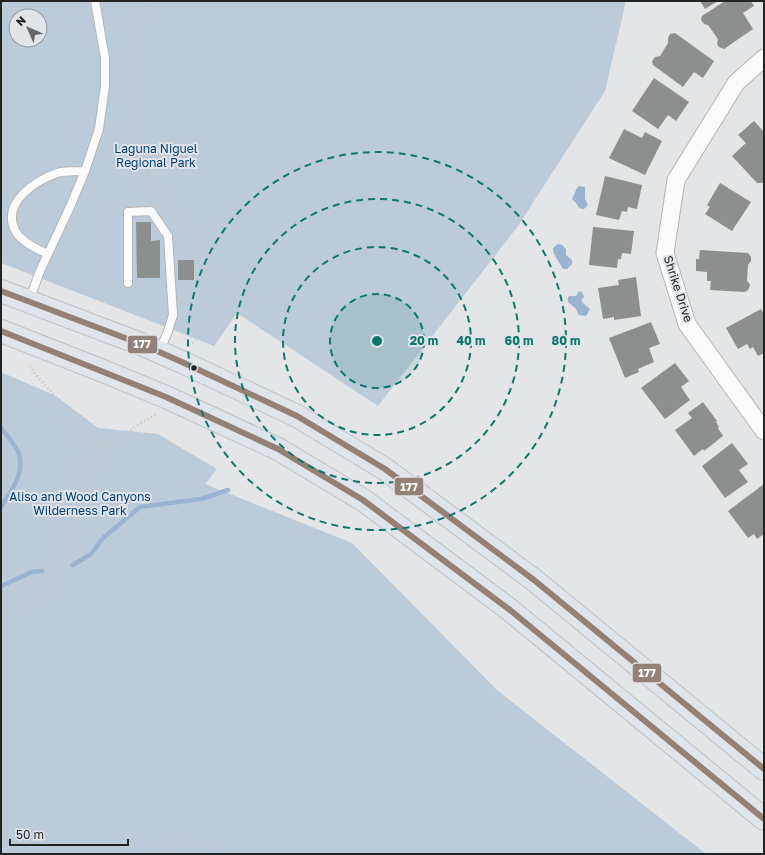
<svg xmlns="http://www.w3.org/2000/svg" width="765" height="855" font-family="'Golos Text',sans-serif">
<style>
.green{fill:#bccbda;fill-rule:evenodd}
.water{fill:#99b3d1}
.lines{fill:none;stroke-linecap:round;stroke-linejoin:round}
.stream{stroke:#99b3d1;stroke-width:4.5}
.building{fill:#8d8e8e}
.lane-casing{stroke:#b2b4b6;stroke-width:10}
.street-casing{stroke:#b2b4b6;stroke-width:19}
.primary-casing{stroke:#c0c1c2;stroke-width:24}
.path{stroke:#c5c5c6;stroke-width:2.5;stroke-dasharray:1 3;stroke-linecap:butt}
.lane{stroke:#fbfbfb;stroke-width:8}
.street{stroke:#fbfbfb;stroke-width:17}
.primary{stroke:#dee4ea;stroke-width:22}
.bus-1-casing{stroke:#e1e5e9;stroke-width:9}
.bus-1{stroke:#938177;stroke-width:6}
.ring{fill:none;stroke:#0f766e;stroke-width:2;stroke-dasharray:7 5}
.bus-dot{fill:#222325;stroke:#e1e5e9;stroke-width:1.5}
.labels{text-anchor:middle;stroke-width:4;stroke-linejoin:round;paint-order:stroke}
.park-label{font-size:12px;fill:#023f72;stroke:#e1e5e9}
.street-label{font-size:12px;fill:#222325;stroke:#e1e5e9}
.centre{fill:#0f766e;stroke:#e1e5e9;stroke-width:2}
.ring-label{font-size:12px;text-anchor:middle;font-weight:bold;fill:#0f766e;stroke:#e1e5e9;stroke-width:4;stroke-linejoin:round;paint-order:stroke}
.line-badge{stroke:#e1e5e9;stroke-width:1.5}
.badge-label{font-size:11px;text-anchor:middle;font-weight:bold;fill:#fff}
</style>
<rect width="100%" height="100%" fill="#e3e5e7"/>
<path class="green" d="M 1,1 L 626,1 L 605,91 L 518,226 L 378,406 L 237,313 L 214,346 L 148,320 L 1,263 ZM 16,16 L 40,16 L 40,40 L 16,40 Z
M 1,372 L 56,396 L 98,428 L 158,434 L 217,469 L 205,484 L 352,543 L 497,690 L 706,854 L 1,854 Z"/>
<path class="water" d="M 579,186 L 585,187 L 585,199 L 588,205 L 584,209 L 579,208 L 577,204 L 572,199 L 577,188 Z
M 558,244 L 562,245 L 566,249 L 566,255 L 572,260 L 572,264 L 567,269 L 563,269 L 554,254 L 553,248 Z
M 579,291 L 582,292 L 584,297 L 581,300 L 583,303 L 590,309 L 586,316 L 579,315 C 577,313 577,309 574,307 C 570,303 567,304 568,297 L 570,296 L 576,296 Z"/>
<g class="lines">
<path class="stream" d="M 1,428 C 7,436 16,445 19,454 C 25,474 11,491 1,507
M 73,565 L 91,554 L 103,538 L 140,507 L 201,499 L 228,490
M 1,586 L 32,572 L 42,571"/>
</g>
<path class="building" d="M 700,1 L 718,1 L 705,9 Z
M 725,1 L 751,1 L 754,6 L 743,13 L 753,29 L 724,49 L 719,47 L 717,44 L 718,39 L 708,25 L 704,24 L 701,20 L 702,16 Z
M 675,33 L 714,61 L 703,78 L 694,72 L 683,87 L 653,65 L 652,61 L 655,57 L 660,56 L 668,43 L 668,38 L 670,34 Z
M 654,78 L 689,102 L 676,121 L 668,115 L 658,129 L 632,111 Z
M 754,121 L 764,132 L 764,181 L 762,183 L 757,183 L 732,156 L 746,143 L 738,135 Z
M 624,129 L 642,138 L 645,132 L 662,141 L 645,175 L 609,158 Z
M 605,176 L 642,185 L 637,209 L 628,207 L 627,212 L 622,211 L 619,220 L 596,215 Z
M 720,183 L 751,202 L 732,231 L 705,214 L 710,207 L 707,205 Z
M 136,222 L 151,222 L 151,241 L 160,240 L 160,278 L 137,278 Z
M 593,227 L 634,231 L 631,254 L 622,253 L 621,259 L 618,259 L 617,268 L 589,265 Z
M 700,250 L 748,253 L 751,257 L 751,261 L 748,265 L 747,281 L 750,284 L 749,289 L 745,292 L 710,290 L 711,281 L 707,281 L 707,272 L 696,271 L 696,259 L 699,259 Z
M 178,260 L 194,260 L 194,280 L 178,280 Z
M 636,277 L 641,316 L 614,320 L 614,317 L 603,319 L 598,288 L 619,285 L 618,280 Z
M 761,309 L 764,314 L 764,353 L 758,356 L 753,347 L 750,349 L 747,344 L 738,349 L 726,328 Z
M 651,322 L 660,344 L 649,348 L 654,362 L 638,369 L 639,372 L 625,378 L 609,338 Z
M 675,363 L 689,381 L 681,387 L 690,400 L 665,419 L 641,388 Z
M 703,402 L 717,421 L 716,422 L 719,427 L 718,428 L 723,436 L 704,451 L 703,449 L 694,456 L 675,430 L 692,418 L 688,413 Z
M 732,443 L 748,464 L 739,470 L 748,482 L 725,498 L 702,466 Z
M 764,484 L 764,534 L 757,539 L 754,534 L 748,538 L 728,511 Z"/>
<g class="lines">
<defs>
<path id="lane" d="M 48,254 C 36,249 19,241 14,228 C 3,201 37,180 57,173 C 65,170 77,172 85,171
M 128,283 L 128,212 L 151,211 L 168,236 L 173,315 L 167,334 L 159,351
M 29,301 L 40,271 L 70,207 L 85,171 L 99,129 L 105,86 L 105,58 L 95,1"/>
<path id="street" d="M 764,58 L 736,83 L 676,180 L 665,253 L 687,324 L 764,431"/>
<path id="primary" d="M 1,291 L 141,344 L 182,362 L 297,416 L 385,469 L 534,580 L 764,769
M 1,331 L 103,371 L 166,397 L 278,449 L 363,500 L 510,610 L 764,819"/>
</defs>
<use href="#lane" class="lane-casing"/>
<use href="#street" class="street-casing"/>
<use href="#primary" class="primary-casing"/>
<path class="path" d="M 146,1 L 130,92 L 135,105 L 140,125 L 139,150 L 151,176 L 214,261 L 227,286 L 228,301 L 216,320 L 190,345
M 30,366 L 35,374 L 65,407 L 81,422 L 98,445
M 1,617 C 23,605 42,605 58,584 L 97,459 L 98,445 L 112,441 L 158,413
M 157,854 L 167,845 L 186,840 L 235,854"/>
<use href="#lane" class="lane"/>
<use href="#street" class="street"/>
<use href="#primary" class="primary"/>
<defs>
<path id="bus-1" d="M 1,291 L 141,344 L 182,362 L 297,416 L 385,469 L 534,580 L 764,769
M 1,331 L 166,397 L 278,449 L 363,500 L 510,610 L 764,819"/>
</defs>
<use href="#bus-1" class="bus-1-casing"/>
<use href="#bus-1" class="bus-1"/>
</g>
<circle cx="377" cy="341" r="47" fill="#0f766e" fill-opacity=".12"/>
<g class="ring">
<circle cx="377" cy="341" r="47"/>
<circle cx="377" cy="341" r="94"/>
<circle cx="377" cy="341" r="142"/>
<circle cx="377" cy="341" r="189"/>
</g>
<circle class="bus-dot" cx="194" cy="368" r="3.5"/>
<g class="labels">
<g class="park-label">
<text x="156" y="153">Laguna Niguel<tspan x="156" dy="14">Regional Park</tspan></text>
<text x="80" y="501">Aliso and Wood Canyons<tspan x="80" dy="14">Wilderness Park</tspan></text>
</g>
<g class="street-label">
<text transform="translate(678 289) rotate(72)" y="4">Shrike Drive</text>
</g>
</g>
<circle cx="377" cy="341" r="6" class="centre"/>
<g class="ring-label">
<text x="424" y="345">20 m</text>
<text x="471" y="345">40 m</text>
<text x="519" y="345">60 m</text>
<text x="566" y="345">80 m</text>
</g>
<g class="line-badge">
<rect x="127" y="335" width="31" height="19" rx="4" fill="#938177"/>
<rect x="394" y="477" width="30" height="19" rx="4" fill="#938177"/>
<rect x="632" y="663" width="30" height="20" rx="4" fill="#938177"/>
</g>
<g class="badge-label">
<text x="142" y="348">177</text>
<text x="409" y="491">177</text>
<text x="647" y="677">177</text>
</g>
<rect width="765" height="855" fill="none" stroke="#222325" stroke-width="4"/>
<g transform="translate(28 28) rotate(315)"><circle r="19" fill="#e1e5e9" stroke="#95979b"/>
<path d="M0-3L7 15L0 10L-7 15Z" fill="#666769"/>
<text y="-6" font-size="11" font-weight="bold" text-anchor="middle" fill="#222325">N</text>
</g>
<path d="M10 839v6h118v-6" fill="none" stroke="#222325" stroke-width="2"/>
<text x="16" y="839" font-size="12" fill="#222325" stroke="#e1e5e9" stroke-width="3" paint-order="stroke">50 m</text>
</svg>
